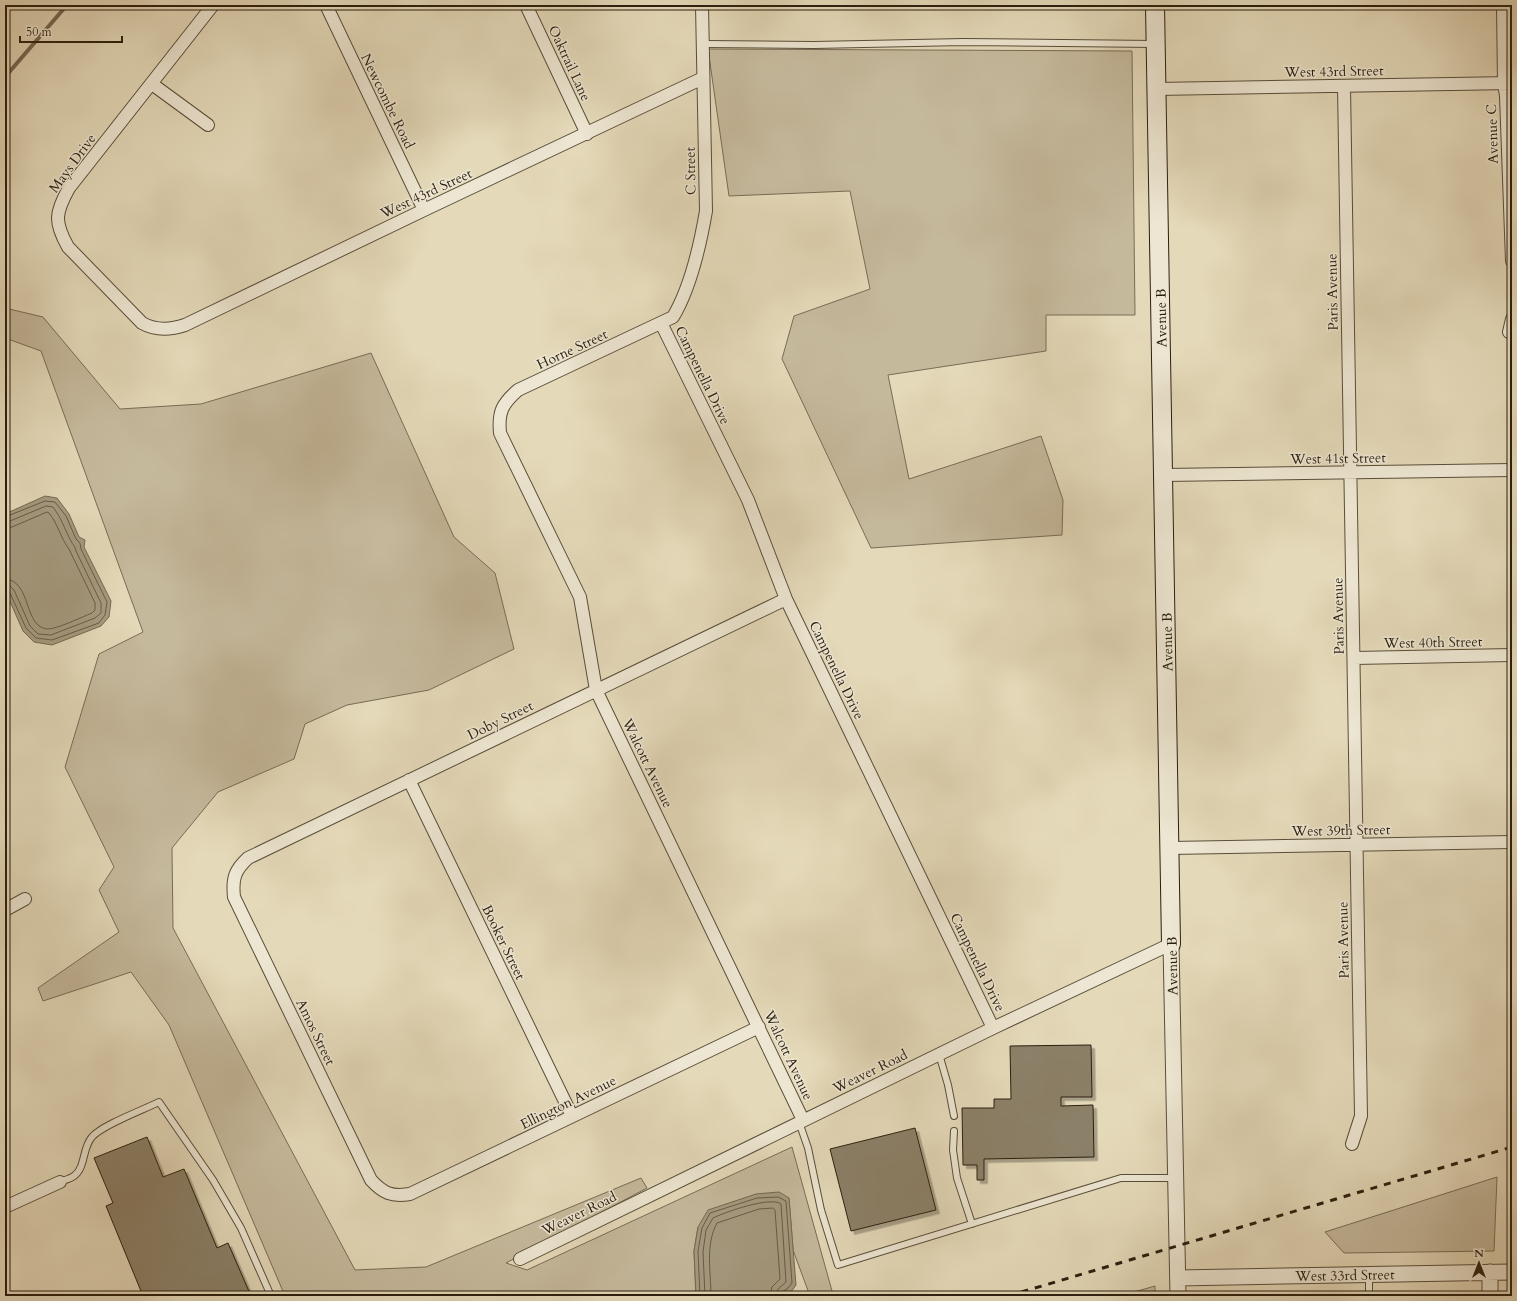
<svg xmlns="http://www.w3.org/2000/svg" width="1517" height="1301" font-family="Cardo,serif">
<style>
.green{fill:#c5b99c;stroke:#786c56}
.water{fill:#a59a7f;stroke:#746952}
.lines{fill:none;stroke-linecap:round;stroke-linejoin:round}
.shore{stroke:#685c47;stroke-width:1}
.stream{stroke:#746952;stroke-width:4}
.building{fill:#8b8067;stroke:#2b1f0f;filter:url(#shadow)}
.service-casing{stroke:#594e3a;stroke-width:8}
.minor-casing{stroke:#594e3a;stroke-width:14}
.tertiary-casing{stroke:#594e3a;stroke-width:17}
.secondary-casing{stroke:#2b1f0f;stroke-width:20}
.service{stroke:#ede6d2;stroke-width:6}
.minor{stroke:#ede6d2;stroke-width:12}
.tertiary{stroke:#ede6d2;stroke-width:15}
.secondary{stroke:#ede6d2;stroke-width:18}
.rail{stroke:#2b1f0f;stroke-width:3;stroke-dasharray:7 7;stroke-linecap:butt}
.labels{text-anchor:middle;stroke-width:3;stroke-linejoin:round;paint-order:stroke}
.street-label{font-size:14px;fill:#2b1f0f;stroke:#ede6d2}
</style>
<defs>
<filter id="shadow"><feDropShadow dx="3.5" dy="3.5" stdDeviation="0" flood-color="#0004"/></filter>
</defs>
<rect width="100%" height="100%" fill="#e4d9b9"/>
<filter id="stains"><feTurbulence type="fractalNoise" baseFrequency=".005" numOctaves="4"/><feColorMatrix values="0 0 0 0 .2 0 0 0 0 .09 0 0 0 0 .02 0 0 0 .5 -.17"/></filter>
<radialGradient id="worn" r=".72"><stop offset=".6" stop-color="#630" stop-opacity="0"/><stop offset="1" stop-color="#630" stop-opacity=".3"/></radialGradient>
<path class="green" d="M 708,49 L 1132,51 L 1135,315 L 1046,315 L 1046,351 L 888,375 L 909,479 L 1041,436 L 1063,500 L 1062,535 L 871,548 L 782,359 L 794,316 L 870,289 L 850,191 L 729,196 Z
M 5,308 L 43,317 L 120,409 L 201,404 L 371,353 L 454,537 L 495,573 L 514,649 L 429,690 L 347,705 L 305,724 L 294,759 L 218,792 L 172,848 L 173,928 L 355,1270 L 426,1267 L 641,1178 L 647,1188 L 506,1263 L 527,1270 L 792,1147 L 832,1291 L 827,1296 L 810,1296 L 793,1250 L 789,1198 L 698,1227 L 694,1251 L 696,1296 L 285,1296 L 169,1025 L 131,972 L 43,1001 L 38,988 L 119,932 L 99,890 L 114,867 L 65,767 L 99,654 L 143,632 L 41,351 L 5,338 Z
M 1497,1177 L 1494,1251 L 1344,1253 L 1325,1232 Z
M 1155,1286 L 1155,1296 L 1120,1296 Z"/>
<path class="water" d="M 45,496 L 57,498 L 69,514 L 79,537 L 85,540 L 84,547 L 111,601 L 109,617 L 101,626 L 52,645 L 34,642 L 23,631 L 5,590 L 5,514 Z
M 779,1192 L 789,1198 L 796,1285 L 791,1292 L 782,1296 L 696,1296 L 694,1251 L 698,1227 L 708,1210 L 756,1194 Z"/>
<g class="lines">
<path class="shore" d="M 5,517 L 45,501 L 55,502 L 66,516 L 76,539 L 80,543 L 81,549 L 107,602 L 105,615 L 99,623 L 52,640 L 36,638 L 26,628 L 10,593 L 5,590
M 5,522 L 10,521 L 46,506 L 53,507 C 62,519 64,528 71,541 C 73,545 75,546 76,551 L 101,603 L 101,613 L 95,618 L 51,635 L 38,634 L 30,626 L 14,590 L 10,586 L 5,585
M 5,528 L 12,527 L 47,512 L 49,513 C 58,524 61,539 69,549 L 95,603 L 95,610 L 92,613 C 82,617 57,629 48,629 C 23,628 32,580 5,579
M 700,1296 L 698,1251 L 702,1228 L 710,1213 L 757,1198 L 778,1197 L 786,1201 L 792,1283 L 788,1288 L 782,1292 L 781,1296
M 705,1296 L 703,1252 L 706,1230 L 713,1218 C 725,1212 771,1196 781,1204 L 786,1282 L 778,1289 L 776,1296
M 711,1296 C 711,1272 705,1245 717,1223 L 759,1209 L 773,1208 L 775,1210 L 780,1279 L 772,1287 L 770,1296"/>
<path class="stream" d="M 5,77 L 67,5"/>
</g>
<path class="building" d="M 1091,1045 L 1092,1097 L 1061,1097 L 1061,1106 L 1093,1105 L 1094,1157 L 984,1159 L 984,1180 L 977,1180 L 977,1165 L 963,1165 L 962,1108 L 994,1108 L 994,1099 L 1011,1099 L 1010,1046 Z
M 915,1128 L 936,1210 L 851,1231 L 830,1149 Z
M 147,1137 L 163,1177 L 184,1169 L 217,1248 L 228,1243 L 251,1296 L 143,1296 L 106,1206 L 113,1203 L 94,1158 Z"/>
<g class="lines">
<defs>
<path id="service" d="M 703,44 L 814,45 L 964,42 L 1155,44
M 939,1054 L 948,1085 L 954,1116
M 799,1122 L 808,1148 L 821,1210 L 838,1265 L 1121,1178 L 1175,1178
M 954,1131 L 953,1150 L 957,1178 L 972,1224
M 60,1182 C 64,1180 70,1179 74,1176 C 86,1167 82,1148 92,1137 C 102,1125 143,1110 159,1102 L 213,1180 L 241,1228 L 271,1296
M 1369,1276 L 1369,1296"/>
<path id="minor" d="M 213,5 L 69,188 C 55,213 54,222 68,247 L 142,323 C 156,331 170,330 185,325 L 424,210 L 703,78
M 326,5 L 424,210
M 526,5 L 587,134
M 702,5 L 706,211 C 700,246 691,287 673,317 L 518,390 C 502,404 498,412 500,433 L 580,597 L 596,690 L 803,1120
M 1503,5 L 1504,83 L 1506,96 L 1512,261
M 152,84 L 208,125
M 1344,87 L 1361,1116 L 1352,1144
M 1157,89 L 1512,83
M 661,323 L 748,500 L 786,599 L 993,1028
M 1509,332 L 1512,319
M 1163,475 L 1512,470
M 1354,658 L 1512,655
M 409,780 L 572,1116
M 1170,848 L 1512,842
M 5,910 L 25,899
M 759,1027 L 410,1194 C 391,1197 383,1193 371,1180 L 234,897 C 232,878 235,870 248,858 L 786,599
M 5,1207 L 60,1182
M 520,1259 L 993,1028 L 1171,944"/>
<path id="tertiary" d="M 1171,944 L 1178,1296
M 1490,1272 L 1490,1296
M 1178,1278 L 1512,1272"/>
<path id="secondary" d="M 1155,5 L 1171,944"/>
</defs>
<use href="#service" class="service-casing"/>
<use href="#minor" class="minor-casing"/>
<use href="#tertiary" class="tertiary-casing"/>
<use href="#secondary" class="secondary-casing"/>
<use href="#service" class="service"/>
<use href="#minor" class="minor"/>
<use href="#tertiary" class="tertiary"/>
<use href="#secondary" class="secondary"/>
<path class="rail" d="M 1008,1296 L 1512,1147"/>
</g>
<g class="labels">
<g class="street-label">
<text transform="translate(570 63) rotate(65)" y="5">Oaktrail Lane</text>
<text transform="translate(1334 71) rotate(-1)" y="5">West 43rd Street</text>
<text transform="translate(388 101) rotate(64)" y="5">Newcombe Road</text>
<text transform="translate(1492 134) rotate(-92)" y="5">Avenue C</text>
<text transform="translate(72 163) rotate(-54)" y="5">Mays Drive</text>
<text transform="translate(690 171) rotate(-91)" y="5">C Street</text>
<text transform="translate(426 193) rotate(-25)" y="5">West 43rd Street</text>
<text transform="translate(1332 292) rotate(-91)" y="5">Paris Avenue</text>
<text transform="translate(1161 318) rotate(-91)" y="5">Avenue B</text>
<text transform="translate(572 349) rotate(-25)" y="5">Horne Street</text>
<text transform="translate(703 375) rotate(64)" y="5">Campenella Drive</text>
<text transform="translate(1338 458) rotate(-1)" y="5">West 41st Street</text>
<text transform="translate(1338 616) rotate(-91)" y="5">Paris Avenue</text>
<text transform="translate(1167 642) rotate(-91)" y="5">Avenue B</text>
<text transform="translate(1433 642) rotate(-1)" y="5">West 40th Street</text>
<text transform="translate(837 670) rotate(64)" y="5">Campenella Drive</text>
<text transform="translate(500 720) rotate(-26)" y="5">Doby Street</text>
<text transform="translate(648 763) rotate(64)" y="5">Walcott Avenue</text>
<text transform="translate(1341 830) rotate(-1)" y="5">West 39th Street</text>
<text transform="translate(1343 940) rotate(-91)" y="5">Paris Avenue</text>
<text transform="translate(504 942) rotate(64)" y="5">Booker Street</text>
<text transform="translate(978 962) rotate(64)" y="5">Campenella Drive</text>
<text transform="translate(1172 966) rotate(-91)" y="5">Avenue B</text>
<text transform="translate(316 1032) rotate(64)" y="5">Amos Street</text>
<text transform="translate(789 1055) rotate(65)" y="5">Walcott Avenue</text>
<text transform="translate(870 1071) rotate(-26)" y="5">Weaver Road</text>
<text transform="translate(568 1102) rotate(-26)" y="5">Ellington Avenue</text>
<text transform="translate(579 1213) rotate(-26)" y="5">Weaver Road</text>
<text transform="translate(1345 1275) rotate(-1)" y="5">West 33rd Street</text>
</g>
</g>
<rect width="1517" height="1301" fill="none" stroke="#e4d9b9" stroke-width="20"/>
<rect x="6" y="6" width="1505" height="1289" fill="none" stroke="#2b1f0f" stroke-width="2"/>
<rect x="10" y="10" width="1497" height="1281" fill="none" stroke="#2b1f0f"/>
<g transform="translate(1479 1263)" stroke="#ede6d2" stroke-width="3" paint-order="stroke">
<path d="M0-3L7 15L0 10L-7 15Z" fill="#2b1f0f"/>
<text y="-6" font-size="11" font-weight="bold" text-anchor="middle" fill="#2b1f0f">N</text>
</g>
<path d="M20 36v6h102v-6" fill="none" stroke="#2b1f0f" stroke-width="2"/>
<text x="26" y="36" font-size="12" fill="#2b1f0f" stroke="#ede6d2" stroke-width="3" paint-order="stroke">50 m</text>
<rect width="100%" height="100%" filter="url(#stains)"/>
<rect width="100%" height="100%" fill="url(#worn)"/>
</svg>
